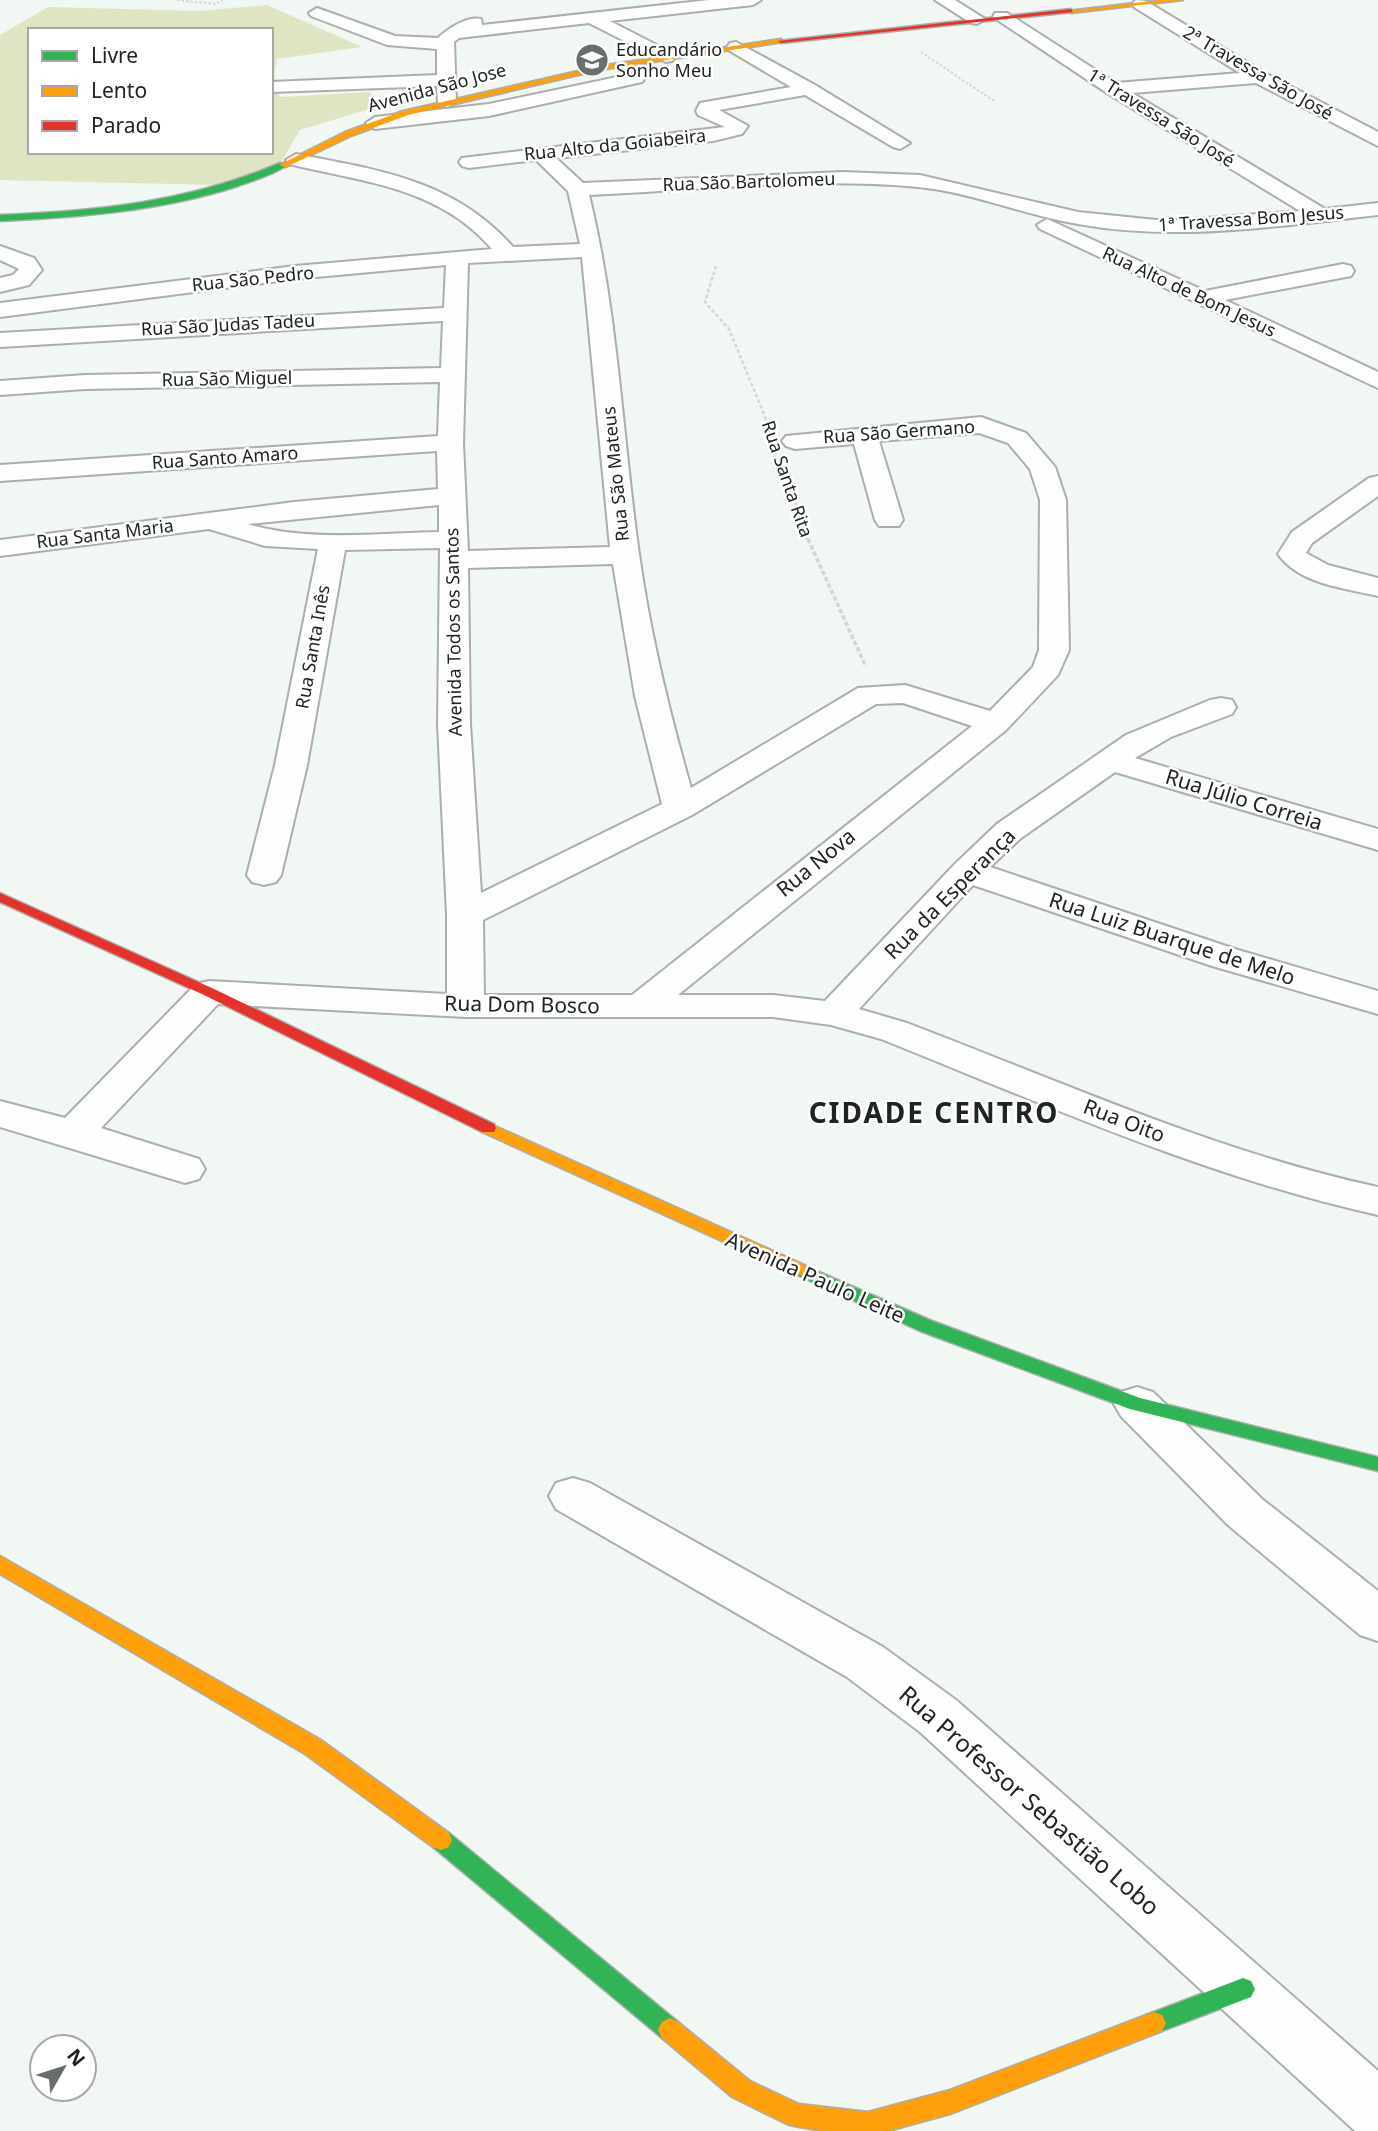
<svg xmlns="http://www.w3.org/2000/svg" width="1378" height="2131" font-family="'Noto Sans',sans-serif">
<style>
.green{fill:#dfe5c3;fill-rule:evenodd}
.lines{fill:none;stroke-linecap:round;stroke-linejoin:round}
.street-casing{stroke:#aaaeac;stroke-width:4}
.fast-casing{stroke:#aaaeac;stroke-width:3}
.slow-casing{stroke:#aaaeac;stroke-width:3}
.jam-casing{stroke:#aaaeac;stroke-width:3}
.path-far2{stroke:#d4d5d4;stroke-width:2;stroke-dasharray:2.5 2;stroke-linecap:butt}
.path-far1{stroke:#d4d5d4;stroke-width:2.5;stroke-dasharray:3.5 2.5;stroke-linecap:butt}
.path{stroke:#d4d5d4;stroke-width:3.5;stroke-dasharray:4.5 2.5;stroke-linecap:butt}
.street{fill:#fdfefd;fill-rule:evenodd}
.fast{fill:#30b455;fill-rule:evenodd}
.slow{fill:#ff9f0a;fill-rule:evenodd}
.jam{fill:#e5322d;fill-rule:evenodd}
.labels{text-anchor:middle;stroke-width:5;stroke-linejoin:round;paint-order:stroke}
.far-poi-label{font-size:18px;fill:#202421;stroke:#fff;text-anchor:start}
.far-street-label{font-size:18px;fill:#202421;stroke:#fff}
.street-label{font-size:21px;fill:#202421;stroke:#fff}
.near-street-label{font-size:24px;fill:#202421;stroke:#fff}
.district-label{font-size:28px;font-weight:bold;letter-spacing:2px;fill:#202421;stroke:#fff}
</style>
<rect width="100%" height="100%" fill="#f1f7f3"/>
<path class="green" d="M 267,5 L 362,47 L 277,59 L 274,76 L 280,97 L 370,92 L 379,106 L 300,130 L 276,171 L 218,185 L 0,180 L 0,35 L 48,7 L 198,11 ZM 30,30 L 271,30 L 271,152 L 30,152 Z"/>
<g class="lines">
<defs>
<path id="street" d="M 709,0 L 761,0 L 753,5 L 610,21 L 672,53 L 675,57 L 672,61 L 666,62 L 589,23 L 459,38 L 454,42 L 456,102 L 447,107 L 438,102 L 437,86 L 271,92 L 271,82 L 437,75 L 437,49 L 387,45 L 311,16 L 309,13 L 317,8 L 395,36 L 438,38 C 448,29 466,16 481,19 L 482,25 Z
M 935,0 L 955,0 L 985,19 L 977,24 L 971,23 Z
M 1136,0 L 1146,1 L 1265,73 L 1378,132 L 1378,146 L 1256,83 L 1132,93 L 1325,209 L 1378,203 L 1378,215 C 1278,226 1178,242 1078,224 C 1024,215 971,192 918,187 C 811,177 697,190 589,195 C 618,312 622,434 639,554 C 650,633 669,711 691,788 L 858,688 L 905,685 L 990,711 L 1033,667 L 1039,650 L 1040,500 L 1030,469 L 1008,443 L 979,433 L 879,441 L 903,520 L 899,526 L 879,526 L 875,520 L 854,444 L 795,449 L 786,446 L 782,441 L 786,436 L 981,417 L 1026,433 L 1055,467 L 1066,500 L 1069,650 L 1058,675 L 1006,730 L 678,995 L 773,995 L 825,1001 L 955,864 L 997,824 L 1126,735 L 1210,700 L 1221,698 L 1232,700 L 1236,707 L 1232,714 L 1171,737 L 1135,758 L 1378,829 L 1378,850 L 1115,772 L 1021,838 L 990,867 L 1238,950 L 1378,991 L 1378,1014 L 1212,966 L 973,885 L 859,1009 L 907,1023 C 1062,1082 1216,1152 1378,1187 L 1378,1215 C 1206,1177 1044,1104 881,1039 L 831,1025 L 773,1017 L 466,1017 L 218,1004 L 101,1128 L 199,1159 L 205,1169 L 199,1179 L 185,1183 L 0,1127 L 0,1101 L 65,1118 L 196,984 L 209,981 L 447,994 L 447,915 L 438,724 L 440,548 L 345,550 L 307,765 L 281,875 L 276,882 L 264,885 L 252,882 L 247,875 L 275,765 L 318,549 L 265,546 L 209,529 L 0,556 L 0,540 L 294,502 L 438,489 L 437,451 L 0,481 L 0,465 L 438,436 L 440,382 L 85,389 L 0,395 L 0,381 L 85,375 L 441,368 L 443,321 L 0,347 L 0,333 L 444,308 L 446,265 L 295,279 L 0,317 L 0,303 L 295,266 L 492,249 C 439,187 363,182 289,164 L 286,160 L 296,154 C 379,170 454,180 513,247 L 580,244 L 568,191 L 536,160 L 469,168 L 462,166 L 459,162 L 462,158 L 725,127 L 698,115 L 696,111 L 700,103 L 791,87 L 730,51 L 727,47 L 730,43 L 736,42 L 815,85 L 910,143 L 900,149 L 893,147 L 805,95 L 719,110 L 748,126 L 742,134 L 713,141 L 556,158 L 583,183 L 843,172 L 920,175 L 1078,212 L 1166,221 L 1300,211 L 1107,93 L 993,17 L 995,13 L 1007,13 L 1116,83 L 1240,73 L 1134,7 L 1132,4 ZM 582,257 L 610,547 L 468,551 L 463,443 L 468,263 ZM 439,505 L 439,532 C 378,533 308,542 248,524 ZM 613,564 L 635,696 L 662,804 L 481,893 L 470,724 L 468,568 ZM 903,703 L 972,726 L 632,995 L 484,995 L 483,920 L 692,815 L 876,704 Z
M 636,73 L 642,74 L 645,78 L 642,82 L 489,116 L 375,129 L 366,123 L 375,117 L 489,104 Z
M 1047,219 L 1205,291 L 1343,264 L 1351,266 L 1354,271 L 1351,276 L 1225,300 L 1378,372 L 1378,388 L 1040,229 L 1037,225 Z
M 0,246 L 34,258 L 42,270 L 29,285 L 0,292 L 0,278 L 13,275 L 19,269 L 0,260 Z
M 1378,476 L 1378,496 L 1312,543 L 1306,553 L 1328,565 L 1378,578 L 1378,596 C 1344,588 1299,584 1278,554 L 1292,532 L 1369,478 Z
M 1137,1387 L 1153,1392 L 1262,1499 L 1378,1591 L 1378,1641 L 1360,1635 L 1228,1525 L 1121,1416 L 1114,1404 L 1121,1392 Z
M 573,1478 L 590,1483 L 883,1647 L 956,1700 L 1378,2071 L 1378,2131 L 1355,2131 L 920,1732 L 847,1677 L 556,1509 L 549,1496 L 556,1483 Z"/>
<path id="fast" d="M 280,163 L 287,165 C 273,175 254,180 238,186 C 161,211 81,217 0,221 L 0,215 C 99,211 188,202 280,163 Z
M 803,1265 L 932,1321 L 1140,1398 L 1378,1457 L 1378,1471 L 1130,1409 L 920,1331 L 797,1275 L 794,1271 L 797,1267 Z
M 441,1830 L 449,1833 L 678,2022 L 682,2030 L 678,2038 L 670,2042 L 662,2038 L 433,1847 L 430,1840 L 433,1833 Z
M 1243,1978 L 1251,1981 L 1255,1989 L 1251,1997 L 1154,2034 L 1146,2031 L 1142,2023 L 1146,2015 Z"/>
<path id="slow" d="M 1160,0 L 1183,0 L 1071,13 L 1068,11 Z
M 781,39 L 783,42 L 600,70 L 408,115 L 351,136 L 286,167 L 279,165 L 345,132 L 403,111 L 600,66 Z
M 488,1123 L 809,1267 L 812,1271 L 809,1275 L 797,1275 L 482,1132 L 480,1128 L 482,1124 Z
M 0,1556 L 321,1740 L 449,1833 L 452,1840 L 449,1847 L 441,1850 L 433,1847 L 305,1754 L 0,1574 Z
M 1154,2012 L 1162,2015 L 1166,2023 L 1162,2031 L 950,2114 L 888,2131 L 822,2131 L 789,2125 L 732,2097 L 662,2038 L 658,2030 L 662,2022 L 670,2018 L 678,2022 L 750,2081 L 799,2104 L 868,2112 L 950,2090 Z"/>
<path id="jam" d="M 1071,9 L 1073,12 L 781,43 L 778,41 Z
M 0,893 L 214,989 L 494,1124 L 496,1128 L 494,1132 L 482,1132 L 204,995 L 0,902 Z"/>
</defs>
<use href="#street" class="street-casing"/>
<use href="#fast" class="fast-casing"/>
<use href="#slow" class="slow-casing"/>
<use href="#jam" class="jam-casing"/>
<path class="path-far2" d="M 177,0 L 215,4 L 223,0
M 921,52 L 994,101"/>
<path class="path-far1" d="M 716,266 L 705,302 L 729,329 L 768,424
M 784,468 L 808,541"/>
<path class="path" d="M 808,539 L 866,667"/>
<use href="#street" class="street"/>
<use href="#fast" class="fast"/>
<use href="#slow" class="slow"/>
<use href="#jam" class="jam"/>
</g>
<defs>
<symbol id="school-disc" viewBox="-11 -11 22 22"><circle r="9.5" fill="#696e6a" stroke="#fff"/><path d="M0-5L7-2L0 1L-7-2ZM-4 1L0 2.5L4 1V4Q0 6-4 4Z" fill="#fff"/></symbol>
</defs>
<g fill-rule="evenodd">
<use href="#school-disc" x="573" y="41" width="38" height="38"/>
</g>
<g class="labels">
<g class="far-poi-label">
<text x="616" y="56">Educandário<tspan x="616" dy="21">Sonho Meu</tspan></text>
</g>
<g class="far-street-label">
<text transform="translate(1258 73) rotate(30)" y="6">2ª Travessa São José</text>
<text transform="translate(437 88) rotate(-15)" y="6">Avenida São Jose</text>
<text transform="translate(1161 118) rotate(32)" y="6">1ª Travessa São José</text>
<text transform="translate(615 145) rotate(-6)" y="6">Rua Alto da Goiabeira</text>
<text transform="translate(749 182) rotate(-2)" y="6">Rua São Bartolomeu</text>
<text transform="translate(1251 219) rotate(-4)" y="6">1ª Travessa Bom Jesus</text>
<text transform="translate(253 279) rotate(-6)" y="6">Rua São Pedro</text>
<text transform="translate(1189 292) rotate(25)" y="6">Rua Alto de Bom Jesus</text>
<text transform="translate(228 325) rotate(-3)" y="6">Rua São Judas Tadeu</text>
<text transform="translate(227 379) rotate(-1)" y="6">Rua São Miguel</text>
<text transform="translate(899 432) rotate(-4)" y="6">Rua São Germano</text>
<text transform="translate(225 458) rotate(-4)" y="6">Rua Santo Amaro</text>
<text transform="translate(616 474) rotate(-96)" y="6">Rua São Mateus</text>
<text transform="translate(787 479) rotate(71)" y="6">Rua Santa Rita</text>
<text transform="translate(105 534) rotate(-7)" y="6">Rua Santa Maria</text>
<text transform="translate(454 632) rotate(-91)" y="6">Avenida Todos os Santos</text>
<text transform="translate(313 647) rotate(-80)" y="6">Rua Santa Inês</text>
</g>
<g class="street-label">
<text transform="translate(1244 800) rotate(17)" y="7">Rua Júlio Correia</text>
<text transform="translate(816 863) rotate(-39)" y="7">Rua Nova</text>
<text transform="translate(950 894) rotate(-45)" y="7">Rua da Esperança</text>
<text transform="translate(1172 939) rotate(18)" y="7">Rua Luiz Buarque de Melo</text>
<text transform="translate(522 1005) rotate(1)" y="7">Rua Dom Bosco</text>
<text transform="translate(1124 1121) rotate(21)" y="7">Rua Oito</text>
<text transform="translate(815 1278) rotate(24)" y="7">Avenida Paulo Leite</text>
</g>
<g class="near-street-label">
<text transform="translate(1029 1801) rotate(41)" y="8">Rua Professor Sebastião Lobo</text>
</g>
<g class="district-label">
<text x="934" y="1123">CIDADE CENTRO</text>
</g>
</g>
<rect x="28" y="28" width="245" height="126" fill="#ffffff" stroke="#a6a7a6" stroke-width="2"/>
<rect x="42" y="51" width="35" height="10" fill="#30b455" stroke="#a6a7a6" stroke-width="2"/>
<text x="91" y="63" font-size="21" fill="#202421">Livre</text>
<rect x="42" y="86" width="35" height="10" fill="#ff9f0a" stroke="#a6a7a6" stroke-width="2"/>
<text x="91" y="98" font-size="21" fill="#202421">Lento</text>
<rect x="42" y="121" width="35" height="10" fill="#e5322d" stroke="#a6a7a6" stroke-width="2"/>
<text x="91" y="133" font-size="21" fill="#202421">Parado</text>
<g transform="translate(63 2068) rotate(51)"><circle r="33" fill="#ffffff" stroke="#a6a7a6" stroke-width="2"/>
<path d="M0-5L12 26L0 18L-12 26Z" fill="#696e6a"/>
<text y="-10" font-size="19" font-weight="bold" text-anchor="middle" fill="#202421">N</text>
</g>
</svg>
